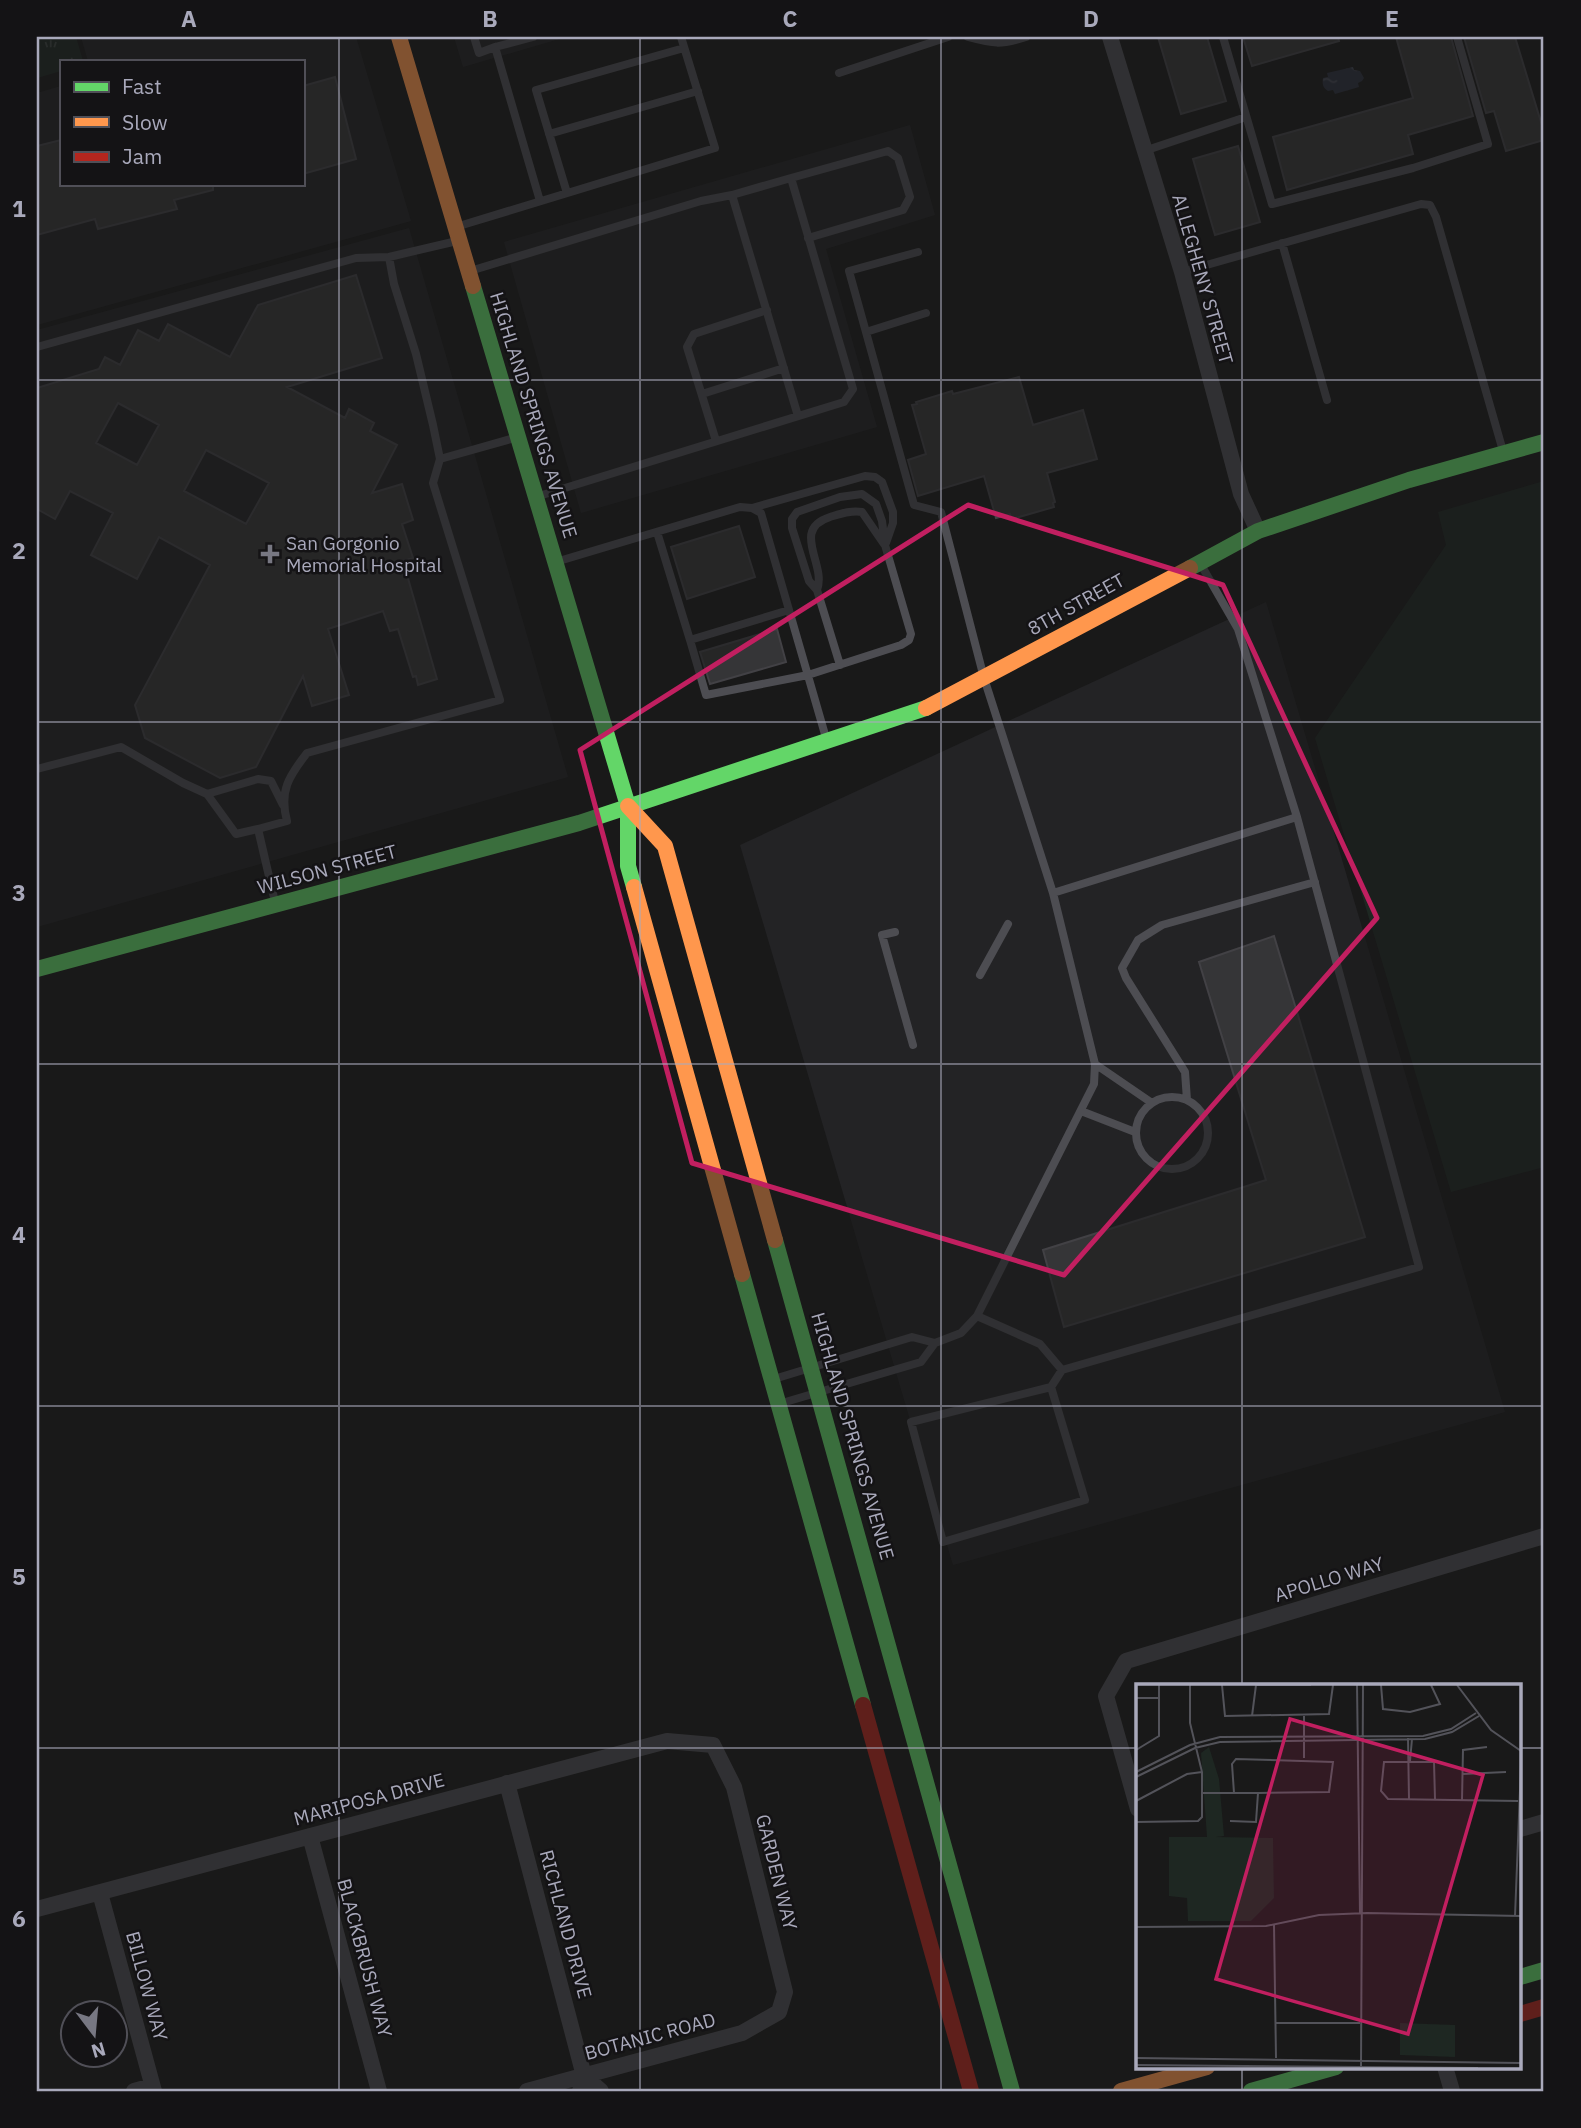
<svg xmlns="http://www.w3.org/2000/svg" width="1581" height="2128" font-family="'IBM Plex Sans',sans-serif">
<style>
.built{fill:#232325}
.grass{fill:url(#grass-tufts)}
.green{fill:#1e2722}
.water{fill:url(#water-ripples)}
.building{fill:#353537;stroke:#424145;stroke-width:2;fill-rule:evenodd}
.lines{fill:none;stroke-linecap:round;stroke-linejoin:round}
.lane{stroke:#4d4d52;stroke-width:8}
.street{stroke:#4d4d52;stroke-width:16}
.fast{stroke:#63d668;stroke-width:16}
.slow{stroke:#ff974d;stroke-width:16}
.jam{stroke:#b3261e;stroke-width:16}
.marked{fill:none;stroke:#c11f60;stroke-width:5;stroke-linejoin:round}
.grid{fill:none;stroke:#a9a9bb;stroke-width:2;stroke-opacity:0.55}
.poi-dot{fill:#777782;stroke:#141315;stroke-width:2.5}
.labels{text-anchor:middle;stroke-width:5;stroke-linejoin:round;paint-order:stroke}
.street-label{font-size:19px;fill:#a9a9bb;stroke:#141315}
.poi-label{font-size:19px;fill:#a9a9bb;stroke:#141315;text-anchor:start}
.inset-road{fill:none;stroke:#53535a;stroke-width:2}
.view{fill:#c11f60;fill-opacity:0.15;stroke:#c11f60;stroke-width:3.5}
.inset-edge{fill:none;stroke:#a9a9bb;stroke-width:3.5}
.neatline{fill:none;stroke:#a9a9bb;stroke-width:2.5}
.grid-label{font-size:23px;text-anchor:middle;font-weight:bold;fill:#a9a9bb}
</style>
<defs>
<pattern id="grass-tufts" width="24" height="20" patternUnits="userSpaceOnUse" patternTransform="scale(1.75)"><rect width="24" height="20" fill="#1e2722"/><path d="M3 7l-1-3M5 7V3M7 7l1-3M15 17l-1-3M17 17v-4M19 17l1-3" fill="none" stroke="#3c4440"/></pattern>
<pattern id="water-ripples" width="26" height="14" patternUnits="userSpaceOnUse" patternTransform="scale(1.75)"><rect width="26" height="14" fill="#2b2f3c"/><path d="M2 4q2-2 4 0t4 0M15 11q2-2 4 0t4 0" fill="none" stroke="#474a56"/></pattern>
</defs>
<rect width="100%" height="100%" fill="#191919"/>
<path class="built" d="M 81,37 L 356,37 L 411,221 L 37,325 L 37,93 L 61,86 L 61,184 L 303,184 L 303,61 L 88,61 Z
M 454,37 L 566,37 L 463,67 Z
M 910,125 L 935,215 L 826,249 L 877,427 L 581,513 L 504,242 Z
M 409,228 L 568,777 L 37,927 L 37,330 Z
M 1266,602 L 1505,1412 L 953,1565 L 740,845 Z"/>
<path class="grass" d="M 37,37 L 76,37 L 83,61 L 61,61 L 61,71 L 37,78 Z"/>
<path class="green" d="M 1544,481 L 1544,1167 L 1451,1192 L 1315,738 L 1446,545 L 1438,512 Z"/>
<path class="water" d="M 1353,67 L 1354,70 L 1360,71 L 1364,78 L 1362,81 L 1358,83 L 1359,87 L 1335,94 L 1333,90 L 1328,91 C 1323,88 1322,84 1323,78 L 1328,77 L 1327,73 Z"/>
<path class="building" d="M 1158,37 L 1207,37 L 1226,101 L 1181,114 Z
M 1243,37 L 1338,37 L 1339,41 L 1252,66 Z
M 1396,37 L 1451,37 L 1473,116 L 1408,135 L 1413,154 L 1287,190 L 1273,137 L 1413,98 Z
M 1464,37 L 1515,37 L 1544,132 L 1544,140 L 1506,151 L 1494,111 L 1486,113 Z
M 335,77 L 356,159 L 303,174 L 303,86 Z
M 61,140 L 61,184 L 213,184 L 213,190 L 174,200 L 177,209 L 98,229 L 95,219 L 37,235 L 37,146 Z
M 1238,146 L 1260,222 L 1215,235 L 1193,159 Z
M 356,275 L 382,358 L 287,387 L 345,418 L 349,409 L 374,423 L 370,431 L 397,445 L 372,493 L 402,484 L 413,520 L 402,524 L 413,558 L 403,561 L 437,679 L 418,685 L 416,676 L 413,677 L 398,629 L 390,631 L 383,611 L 328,629 L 349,695 L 312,706 L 303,676 L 256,767 L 220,778 L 145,738 L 135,705 L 210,565 L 159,537 L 137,579 L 91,555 L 113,513 L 70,491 L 55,519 L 37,509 L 37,388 L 99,369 L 105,357 L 120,365 L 138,330 L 159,341 L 168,324 L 230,357 L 258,305 ZM 118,403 L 159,425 L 137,465 L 96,443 ZM 206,450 L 269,483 L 246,524 L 184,491 Z
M 1019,377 L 1033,425 L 1083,410 L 1097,459 L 1047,473 L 1055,502 L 1053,503 L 1054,507 L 1012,519 L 1010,514 L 996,518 L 984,476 L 918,496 L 908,460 L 926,454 L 912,405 L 917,404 L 916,402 L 952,391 L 953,394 Z
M 739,526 L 755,577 L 687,599 L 671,547 Z
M 777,629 L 786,662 L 710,684 L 700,652 Z
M 1274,936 L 1365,1237 L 1064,1327 L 1043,1250 L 1266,1180 L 1199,962 Z"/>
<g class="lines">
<path class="lane" d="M 474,37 L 479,53 L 495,47 L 540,201
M 968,37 C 994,44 1000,45 1026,37
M 1223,37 L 1272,204 L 1413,168 L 1488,144 L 1457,37
M 495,47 L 533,37
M 839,73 L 948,37
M 549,134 L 698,91
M 1144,151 L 1246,117
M 791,178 L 888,151 L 898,158 L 910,197 L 903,210 L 808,238
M 567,193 L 536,90 L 684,48
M 459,226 L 715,148 L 681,37
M 1282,243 L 1327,400
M 470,271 L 701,201 L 732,195
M 1182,272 L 1421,204 L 1430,205 L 1436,217 L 1503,451
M 866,332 L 926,313
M 37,347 L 356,258 L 389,257 L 457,241
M 702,394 L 784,368
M 716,441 L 687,347 L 694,334 L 767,310
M 440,459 L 518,437
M 539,496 L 844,402 L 853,389 L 791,178 L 732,195 L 798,416
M 752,508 L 865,476 L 875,477 L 882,482 L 893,512 L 893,523 L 886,543
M 657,532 L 690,640 L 789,610
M 559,561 L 740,507 L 752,508 L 761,513 L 826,738
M 690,640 L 706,695 L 808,675 L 901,645 L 909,640 L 911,634 L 885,545 L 882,521 L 876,504 L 862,494 L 840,497 L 797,512 L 792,519 L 792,528 L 809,581 L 817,590
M 840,665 L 817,590 C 827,564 790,530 830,517 C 840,514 851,510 862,512 L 884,544
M 37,769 L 121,747 L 183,783 L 207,794 L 236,834 L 258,829
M 207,794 L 258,779 L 271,781 L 283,805
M 1053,893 L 1297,817 L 1238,629 L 1200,563
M 275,902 L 258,829 L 287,821 C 279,791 289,776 307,753 L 500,700 L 433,483 L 440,459 L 433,425 L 416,354 L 394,284 L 389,257
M 895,932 L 882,935 L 913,1045
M 980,975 L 1008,924
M 1095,1064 L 1152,1103
M1136 1133a36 36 0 1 1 72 0a36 36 0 1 1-72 0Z
M 1187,1100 L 1185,1072 L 1126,978 L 1122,968 L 1138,940 L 1162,925 L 1315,882
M 1081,1111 L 1135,1132
M 977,1316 L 1040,1344 L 1062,1370 L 1419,1267 L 1297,817
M 774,1379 L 912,1337 L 935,1343
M 1051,1387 L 1085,1500 L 943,1542 L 911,1422 L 1051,1387 L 1062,1370
M 782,1403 L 921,1362 L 935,1343 L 961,1333 L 977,1316 L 1094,1084 L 1095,1064 L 1053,893 L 984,678 L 941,512 L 914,505 L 849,271 L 918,252"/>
<path class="street" d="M 1110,37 L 1182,272 L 1241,494 L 1258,531
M 507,1783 L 584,2076 L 580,2091
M 1138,1809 L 1106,1696 L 1126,1661 L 1544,1536
M 1520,1829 L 1544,1822
M 310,1836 L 379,2091
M 100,1893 L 154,2091
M 37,1909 L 667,1741 L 713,1745 L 734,1787 L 785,1992 L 779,2012 L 742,2033 L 527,2091
M 1445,2067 L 1452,2091
M 584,2076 L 601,2091
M 134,2091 L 152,2086"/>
<path class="fast" d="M 473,286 L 628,806 L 628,866 L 634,887
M 1190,568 L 1258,531 L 1409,480 L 1544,442
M 37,969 L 579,823 L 926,708
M 775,1240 L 1012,2091
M 742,1274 L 863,1705
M 1520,1977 L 1544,1970
M 1251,2091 L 1336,2067"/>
<path class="slow" d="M 399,37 L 473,286
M 926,708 L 1190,568
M 628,806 L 665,846 L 775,1240
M 634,887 L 742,1274
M 1121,2091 L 1207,2067"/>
<path class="jam" d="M 863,1705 L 971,2091
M 1520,2014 L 1544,2007"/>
</g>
<path d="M0 0H1581V2128H0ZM 968,505 L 1223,585 L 1377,918 L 1064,1275 L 692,1163 L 580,750 Z" fill="#191919" fill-opacity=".55" fill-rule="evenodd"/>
<path class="marked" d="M 968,505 L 1223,585 L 1377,918 L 1064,1275 L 692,1163 L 580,750 Z"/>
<path class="grid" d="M 339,37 L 339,2091M 640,37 L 640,2091M 941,37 L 941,2091M 1242,37 L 1242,1685M 37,380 L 1544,380M 37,722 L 1544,722M 37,1064 L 1544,1064M 37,1406 L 1544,1406M 37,1748 L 1138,1748M 1520,1748 L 1544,1748M 1242,2067 L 1242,2091"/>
<path class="poi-dot" d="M266.5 543.5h7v7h7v7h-7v7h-7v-7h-7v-7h7z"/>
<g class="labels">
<g class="street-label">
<text transform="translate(1203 279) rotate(74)" y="7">ALLEGHENY STREET</text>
<text transform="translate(534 415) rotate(73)" y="7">HIGHLAND SPRINGS AVENUE</text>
<text transform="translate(1076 604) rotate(-29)" y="7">8TH STREET</text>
<text transform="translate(327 869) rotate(-15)" y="7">WILSON STREET</text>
<text transform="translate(853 1436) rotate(74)" y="7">HIGHLAND SPRINGS AVENUE</text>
<text transform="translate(1329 1579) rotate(-17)" y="7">APOLLO WAY</text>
<text transform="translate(369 1799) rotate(-15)" y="7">MARIPOSA DRIVE</text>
<text transform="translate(777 1872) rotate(76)" y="7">GARDEN WAY</text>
<text transform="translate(566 1924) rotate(75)" y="7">RICHLAND DRIVE</text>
<text transform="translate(365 1958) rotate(75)" y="7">BLACKBRUSH WAY</text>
<text transform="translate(147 1986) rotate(75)" y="7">BILLOW WAY</text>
<text transform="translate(650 2036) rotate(-15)" y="7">BOTANIC ROAD</text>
</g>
<g class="poi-label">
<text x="286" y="550">San Gorgonio<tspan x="286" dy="22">Memorial Hospital</tspan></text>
</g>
</g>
<g transform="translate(1136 1684)">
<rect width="385" height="385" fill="#191919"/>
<path d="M 264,339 L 319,341 L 319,373 L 264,371 Z" fill="#1e2722"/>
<path d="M 73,63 L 83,95 L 88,152 L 80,153 L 137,154 L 138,214 L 115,237 L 52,237 L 51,214 L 33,212 L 33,153 L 71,153 L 65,69 Z" fill="#1e2722"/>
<path class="inset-road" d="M 86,1 L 89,32 L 193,30 L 197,1M 221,1 L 224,230M 245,1 L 247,25 L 274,28 L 304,20 L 295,1M 321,1 L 355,46 L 385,67M 0,14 L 22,14M 116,32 L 120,1 L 175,1M 168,32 L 168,74M 272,54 L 273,115M 0,66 L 23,52 L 23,1M 274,77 L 276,55M 0,88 L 54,61 L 84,53 L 287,52 L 315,45 L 340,29M 327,90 L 370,88M 0,93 L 59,64 L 84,58 L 289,55 L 316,48 L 343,32M 66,109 L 122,109 L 193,108 L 197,78 L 100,75 L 96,80 L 98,109M 299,115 L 298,78 L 248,78 L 245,107 L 252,115 L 382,117M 326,116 L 327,66 L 351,63M 0,117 L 51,90 L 66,88M 94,137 L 120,138 L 122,109M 0,138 L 62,137 L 66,133 L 66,88 L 54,39 L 54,1M 379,232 L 385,81M 138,241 L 140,374M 0,243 L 130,242 L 183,231 L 231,229 L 385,232M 139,339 L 224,339M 0,374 L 385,379M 0,381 L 342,384M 225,384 L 227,1"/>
<path class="view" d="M 154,35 L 347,91 L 272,350 L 80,295 Z"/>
<rect width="385" height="385" class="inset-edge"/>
</g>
<rect width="1581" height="2128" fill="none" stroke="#141315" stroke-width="77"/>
<rect x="60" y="60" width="245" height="126" fill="#141315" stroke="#504f57" stroke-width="2"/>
<rect x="74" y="82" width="35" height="10" fill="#63d668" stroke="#504f57" stroke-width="2"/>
<text x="122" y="94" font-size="21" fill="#a9a9bb">Fast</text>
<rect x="74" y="117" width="35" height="10" fill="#ff974d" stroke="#504f57" stroke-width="2"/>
<text x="122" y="130" font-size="21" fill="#a9a9bb">Slow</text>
<rect x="74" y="152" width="35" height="10" fill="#b3261e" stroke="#504f57" stroke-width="2"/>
<text x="122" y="164" font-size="21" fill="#a9a9bb">Jam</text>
<g transform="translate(94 2034) rotate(164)"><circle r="33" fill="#141315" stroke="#504f57" stroke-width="2"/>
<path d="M0-5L12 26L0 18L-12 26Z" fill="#777782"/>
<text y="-10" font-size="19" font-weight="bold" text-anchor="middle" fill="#a9a9bb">N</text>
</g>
<rect x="38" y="38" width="1504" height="2052" class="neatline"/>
<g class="grid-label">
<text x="189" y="27">A</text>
<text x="490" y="27">B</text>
<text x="790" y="27">C</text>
<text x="1091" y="27">D</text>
<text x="1392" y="27">E</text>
<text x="19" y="217">1</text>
<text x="19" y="559">2</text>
<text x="19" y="901">3</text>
<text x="19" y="1243">4</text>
<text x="19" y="1585">5</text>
<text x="19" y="1927">6</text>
</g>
</svg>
